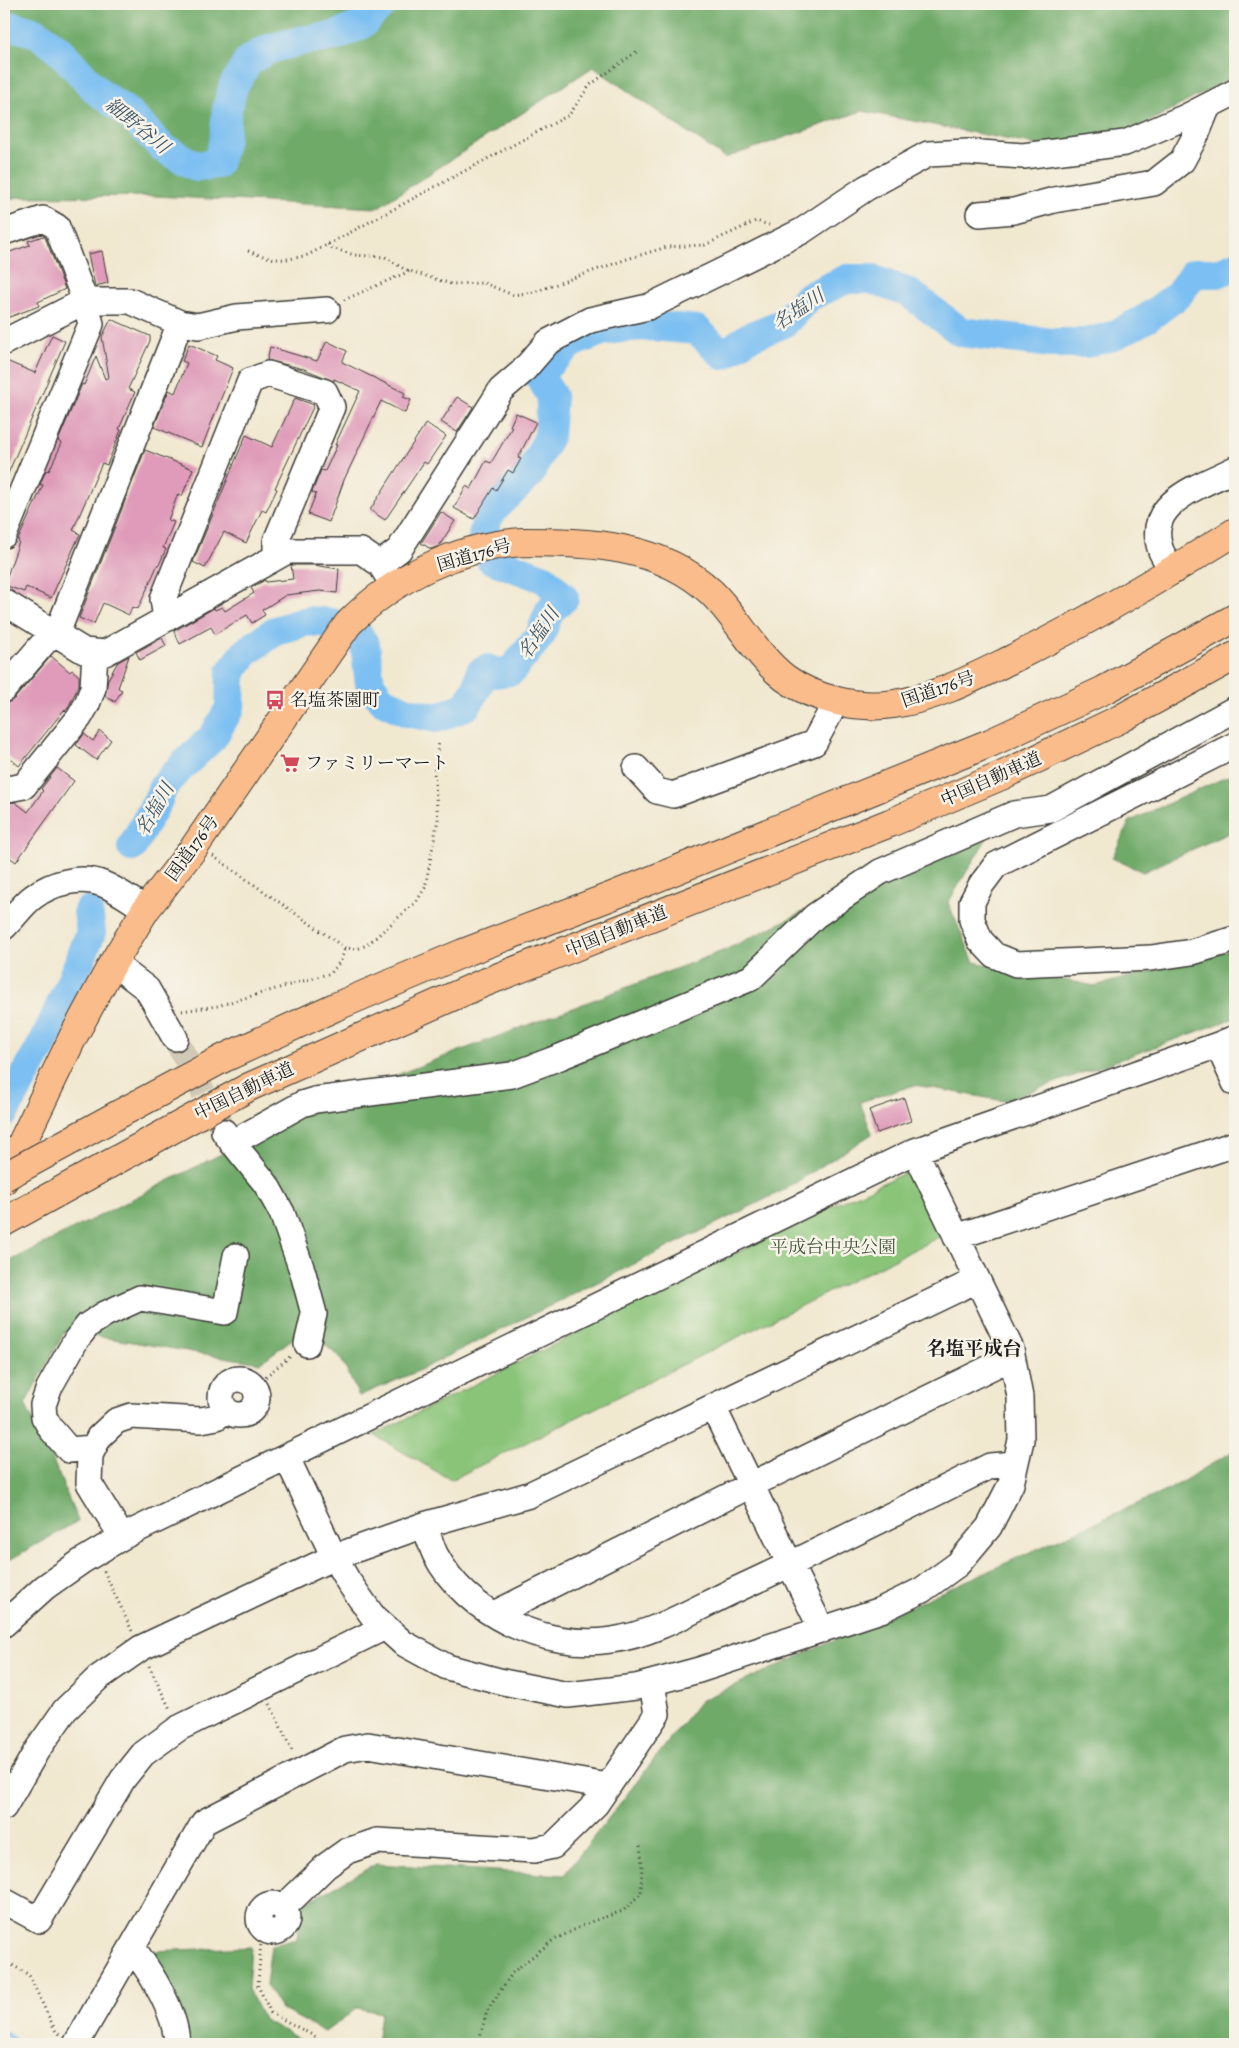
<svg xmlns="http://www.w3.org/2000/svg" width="1239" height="2048" font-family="Alegreya,'Noto Serif JP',serif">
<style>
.green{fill:#8ac479;stroke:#53704a}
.forest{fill:#6faa69;stroke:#466342}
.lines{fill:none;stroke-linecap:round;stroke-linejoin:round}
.stream{stroke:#7cbff2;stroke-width:5}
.river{stroke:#7cbff2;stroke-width:30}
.building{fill:#df9bb9}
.minor-tunnel{stroke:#d1c9b5;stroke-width:25;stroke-dasharray:25 12;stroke-linecap:butt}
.minor-casing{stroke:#3c3b37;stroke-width:28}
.highway-casing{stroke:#3c3b37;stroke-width:30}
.path{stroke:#3c3b37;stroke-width:3;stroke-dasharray:1 4;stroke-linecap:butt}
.minor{stroke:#fff;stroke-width:25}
.highway{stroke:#fabc8b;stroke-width:28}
.highway-bridge-casing{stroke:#3c3b37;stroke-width:30;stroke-linecap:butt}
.highway-bridge{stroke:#fabc8b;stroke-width:28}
.labels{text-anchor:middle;stroke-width:5;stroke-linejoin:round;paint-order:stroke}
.street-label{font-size:18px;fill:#1c1c1c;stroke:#f7f3e8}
.poi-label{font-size:18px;fill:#1c1c1c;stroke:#f7f3e8;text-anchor:start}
.park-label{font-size:18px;fill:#42573d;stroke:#f7f3e8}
.water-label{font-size:19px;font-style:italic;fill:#3e5567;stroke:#f7f3e8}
.neighbourhood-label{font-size:19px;font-weight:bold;fill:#1c1c1c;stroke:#f7f3e8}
</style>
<rect width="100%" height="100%" fill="#f7f3e8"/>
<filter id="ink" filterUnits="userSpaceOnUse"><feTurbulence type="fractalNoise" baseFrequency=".02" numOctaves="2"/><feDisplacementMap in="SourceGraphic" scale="10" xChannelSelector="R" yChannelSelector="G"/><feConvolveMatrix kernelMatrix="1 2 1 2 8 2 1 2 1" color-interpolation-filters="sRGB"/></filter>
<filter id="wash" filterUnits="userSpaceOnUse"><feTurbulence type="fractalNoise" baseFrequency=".0096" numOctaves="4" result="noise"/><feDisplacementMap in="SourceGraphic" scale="20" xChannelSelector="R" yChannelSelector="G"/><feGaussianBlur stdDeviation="1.12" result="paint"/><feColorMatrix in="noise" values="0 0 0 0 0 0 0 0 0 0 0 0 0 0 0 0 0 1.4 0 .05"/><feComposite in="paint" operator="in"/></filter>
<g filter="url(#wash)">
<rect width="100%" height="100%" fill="#f1e8d0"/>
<path class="green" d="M 914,1169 L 945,1234 L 451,1480 L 374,1435 L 816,1213 Z"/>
<path class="forest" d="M 4,4 L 1235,4 L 1235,76 L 1124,135 L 1046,147 L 862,111 L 725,158 L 593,67 L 377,208 L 156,196 L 17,197 L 4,202 Z
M 1235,773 L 1235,830 L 1143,872 L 1112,858 L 1130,821 Z
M 1000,816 L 948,903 L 974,962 L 1095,986 L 1235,949 L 1235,1018 L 1004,1101 L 915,1085 L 860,1102 L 872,1134 L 784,1190 L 416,1372 L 359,1396 L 341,1359 L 322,1342 L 303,1331 L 260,1363 L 65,1331 L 25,1404 L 52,1458 L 78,1521 L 4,1563 L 4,1264 L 320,1104 L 725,950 Z
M 1235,1450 L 1235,2044 L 377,2044 L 381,2013 L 357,2008 L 325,2032 L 281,2009 L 266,1985 L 271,1945 L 297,1939 L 301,1905 L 376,1864 L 564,1875 L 700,1701 L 1170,1489 Z
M 251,1947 L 248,1989 L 263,2019 L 308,2044 L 186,2044 L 186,2037 L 153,1951 Z"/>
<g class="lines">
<path class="stream" d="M 4,2033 L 20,2044"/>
<path class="river" d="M 4,29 L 15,27 L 37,33 L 59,50 L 98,92 L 128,113 L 163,148 L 196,166 L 217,164 L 224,141 L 227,109 L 233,87 L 249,60 L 269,49 L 300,41 L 335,36 L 361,25 L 383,4
M 483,536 L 487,519 L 496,507 L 529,475 L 549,436 L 552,396 L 538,374 L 571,343 L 601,331 L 627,327 L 652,326 L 697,330 L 723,355 L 749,337 L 784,323 L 808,297 L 847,279 L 871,279 L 909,293 L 961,332 L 1051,343 L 1086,343 L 1113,336 L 1147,318 L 1178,295 L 1194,273 L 1218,273 L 1235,266
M 358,635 L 365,645 L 370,684 L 382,700 L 407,712 L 437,718 L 466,706 L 478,686 L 480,673 L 487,669 L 496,673 L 511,671 L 540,636 L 550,610 L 564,598 L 545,579 L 491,559
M 132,847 L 158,800 L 163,787 L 182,766 L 213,737 L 230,708 L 231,672 L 246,652 L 275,631 L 307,621 L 332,623
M 4,1113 L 47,1036 L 81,958 L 91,932 L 88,911"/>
</g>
<g id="blocks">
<path class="building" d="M 43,236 L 45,237 L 65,289 L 38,302 L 39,306 L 4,319 L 4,254 L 30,245 L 28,241 Z
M 102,251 L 108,283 L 95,286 L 88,254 Z
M 111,319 L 150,336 L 150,341 L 128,389 L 135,392 L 119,429 L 121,430 L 107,465 L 102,463 L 73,530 L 80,534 L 51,598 L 26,587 L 24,592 L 4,585 L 19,542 L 18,540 L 43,485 L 40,484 L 46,470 L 49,471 L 62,443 L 58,441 L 82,384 L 84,385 L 96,356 L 105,379 L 109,377 L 102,337 Z
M 52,335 L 65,341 L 4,483 L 4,360 L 35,373 Z
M 327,341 L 347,351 L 342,362 L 405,393 L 403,397 L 411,400 L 405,413 L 381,401 L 344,480 L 329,522 L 308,514 L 316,494 L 312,492 L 321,470 L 325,471 L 337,445 L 335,445 L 360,391 L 334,379 L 334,381 L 304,369 L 267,360 L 270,347 L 317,361 Z
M 189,344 L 217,356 L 215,360 L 233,368 L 202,447 L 154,427 L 169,390 L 175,393 L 187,363 L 182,361 Z
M 457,397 L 473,407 L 457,432 L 441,422 Z
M 295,398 L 314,405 L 275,488 L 277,489 L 266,512 L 262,510 L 246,543 L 224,532 L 205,568 L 193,562 L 246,435 L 272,447 Z
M 516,413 L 536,422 L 518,458 L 521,459 L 513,473 L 508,470 L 496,490 L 493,488 L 474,519 L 454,508 L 466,486 L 471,489 L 486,461 L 491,463 L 512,427 L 510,426 Z
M 426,423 L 446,436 L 427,464 L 424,462 L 385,520 L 370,510 Z
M 145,450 L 193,469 L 182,496 L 178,494 L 168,520 L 174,522 L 163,548 L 166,549 L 159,565 L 158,564 L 138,609 L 132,607 L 129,615 L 103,603 L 94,624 L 79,618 Z
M 441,512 L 455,521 L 439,546 L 431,549 L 421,543 Z
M 291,565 L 313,565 L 339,569 L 337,593 L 320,591 L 286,595 L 262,610 L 265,615 L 252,623 L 247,615 L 215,634 L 211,627 L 180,644 L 174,631 L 214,608 L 215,610 L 222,607 L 225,611 L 254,593 L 251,588 L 265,580 L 266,582 L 293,579 Z
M 162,638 L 166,646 L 140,660 L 136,652 Z
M 51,656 L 70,672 L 72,670 L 79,676 L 79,685 L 68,708 L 65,711 L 64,710 L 19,766 L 4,753 L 4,703 L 9,702 L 15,698 Z
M 129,656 L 118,688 L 122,690 L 115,702 L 105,696 L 108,679 L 118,662 Z
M 100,731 L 111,740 L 96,760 L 76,745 L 84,734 L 93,741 Z
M 57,768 L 74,781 L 16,862 L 4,853 L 4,809 L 8,803 L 15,802 L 28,812 L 43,791 L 41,789 Z
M 904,1098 L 911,1121 L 877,1133 L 869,1110 Z"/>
</g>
</g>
<g filter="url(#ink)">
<use href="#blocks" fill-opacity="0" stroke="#3c3b37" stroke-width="1"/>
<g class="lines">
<path class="minor-tunnel" d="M 175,1038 L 224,1132"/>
<defs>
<path id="minor" d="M 979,214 L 1014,211 L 1054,200 L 1154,183 L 1182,161 L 1197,133 L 1208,106
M 4,232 L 43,219 L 57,227 L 85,301 L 91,324 L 4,535
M 4,342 L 85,301 L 130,301 L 180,323 L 198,326 L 237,317 L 327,310
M 380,564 L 399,550 L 501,390 L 522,372 L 548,342 L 590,320 L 648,307 L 724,270 L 802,231 L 866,188 L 928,154 L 967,152 L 1023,156 L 1125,143 L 1188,116 L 1235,92
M 1173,571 C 1169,564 1164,558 1161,551 C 1143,502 1201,486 1235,469
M 4,602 L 84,651 L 105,653 L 287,551 L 361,551 L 380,564 L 389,578
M 166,619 L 163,599 L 250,381 L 268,374 L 325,392 L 332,407 L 276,541 L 276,557
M 4,689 L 61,623 L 180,323
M 1235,745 L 996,865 L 981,885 L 972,902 L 972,920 L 980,940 L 994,955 L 1016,964 L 1151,958 L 1192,952 L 1235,939
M 636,768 L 657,791 L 673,795 L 814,743 L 837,700
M 4,787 L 8,789 L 24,786 L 79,718 L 87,704 L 93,688 L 95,652
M 4,927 C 14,918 22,905 33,897 C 51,883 81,875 103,884 C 118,890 132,901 146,909
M 113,963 L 147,989 L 175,1038
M 1218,1045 L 1235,1083
M 224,1132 L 266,1184 L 282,1213 L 303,1273 L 314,1314 L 307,1344
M 232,1143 L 302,1104 L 315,1100 L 512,1075 L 560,1057 L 751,978 L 815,916 L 880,872 L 1014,814 L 1051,809 L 1235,709
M 956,1237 L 1235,1144
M221 1397a18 18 0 1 1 36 0a18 18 0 1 1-36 0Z
M 713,1407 L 822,1630
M 93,1448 L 69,1450 L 51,1429 L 44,1417 L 43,1405 L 49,1388 L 76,1340 L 88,1325 L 105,1314 L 140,1298 L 225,1312 L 236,1256
M 287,1458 L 334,1557 L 348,1581 L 372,1615 L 403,1643 L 447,1667 L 503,1682 L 568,1695 L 636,1687 L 699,1670 L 881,1610 L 922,1590 L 958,1564 L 989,1527 L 1011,1484 L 1021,1440 L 1020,1397 L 1011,1349 L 915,1151
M 424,1525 C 428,1535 431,1545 435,1554 C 467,1615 545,1650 612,1640 C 654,1634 693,1610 731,1592 C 818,1552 904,1509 990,1466 L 1015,1464
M 122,1537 L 89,1483 L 90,1455 L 99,1437 L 116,1421 L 131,1416 L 201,1420 L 217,1417 L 226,1410
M 494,1614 L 751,1485 L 1012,1357
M 4,1624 L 45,1587 L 82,1561 L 122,1537 L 915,1151 L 1218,1045 L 1235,1038
M 4,1807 L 37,1750 L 65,1710 L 98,1678 L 141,1648 L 334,1557 L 424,1525 L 529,1495 L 977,1280
M 4,1901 L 39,1920 L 123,1779 L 143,1754 L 179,1728 L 385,1627
M259 1918a14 14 0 1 1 28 0a14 14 0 1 1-28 0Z
M 283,1908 L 326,1866 L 347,1851 L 377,1841 L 534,1850 L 553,1846 L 596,1804 L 657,1714 L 652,1683
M 132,1947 C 151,1973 176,2011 177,2044
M 76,2044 L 204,1822 L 345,1749 L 368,1745 L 608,1786"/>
<path id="highway" d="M 121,1113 L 224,1058 L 335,1007 L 463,953 L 612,896 L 990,743 L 1104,690 L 1235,618
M 4,1180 L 73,1037 L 113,963 L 146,909 L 193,849 L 348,624 C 393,578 458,546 523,542 C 588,542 660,544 711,592 C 738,618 755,655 785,678 C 815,700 858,709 894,704 C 935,698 975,677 1012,659 C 1089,621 1162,577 1235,532
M 4,1222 L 249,1087 L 481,984 L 890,823 L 1001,776 L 1120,719 L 1235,656"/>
</defs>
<use href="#minor" class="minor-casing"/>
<use href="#highway" class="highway-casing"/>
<path class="path" d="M 328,244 L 332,248 L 354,255 L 385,257 L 404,269 L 451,284 L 484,283 L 513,295 L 534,292 L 627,259 L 667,247 L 705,245 L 756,221 L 769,225
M 248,251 C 274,260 281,262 308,255 L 569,115 L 590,85 L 639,50
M 344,300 L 410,271
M 213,856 L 345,948 L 357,949 L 367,945 L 416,902 L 425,888 L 438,819 L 434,772 L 439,742
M 182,1011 L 217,1006 L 331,973 L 341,960 L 345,948
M 254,1386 L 292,1355
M 104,1571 L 132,1631
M 149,1666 L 170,1709
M 270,1704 L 293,1753
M 267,1932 L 261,1941 L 258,1986 L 271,2013 L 318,2038 L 317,2044
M 4,1960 L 29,1975 L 56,2032 L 60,2034
M 478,2044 L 487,2011 L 513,1972 L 552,1941 L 590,1922 L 623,1911 L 641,1893 L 642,1865 L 640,1845"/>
<use href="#minor" class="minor"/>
<use href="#highway" class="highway"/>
<defs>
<path id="highway-bridge" d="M 4,1177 L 121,1113"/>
</defs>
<use href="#highway-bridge" class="highway-bridge-casing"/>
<use href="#highway-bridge" class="highway-bridge"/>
</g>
</g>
<defs>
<symbol id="bus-bare" viewBox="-9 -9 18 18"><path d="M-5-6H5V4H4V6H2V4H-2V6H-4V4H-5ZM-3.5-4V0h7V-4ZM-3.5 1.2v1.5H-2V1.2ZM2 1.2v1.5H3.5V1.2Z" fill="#d1495b" stroke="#f7f3e8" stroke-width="2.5" paint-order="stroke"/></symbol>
<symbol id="supermarket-bare" viewBox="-9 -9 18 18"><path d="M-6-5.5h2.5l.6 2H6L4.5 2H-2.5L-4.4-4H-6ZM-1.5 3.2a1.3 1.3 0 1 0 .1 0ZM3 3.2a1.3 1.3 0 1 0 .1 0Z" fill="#d1495b" stroke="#f7f3e8" stroke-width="2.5" paint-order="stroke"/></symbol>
</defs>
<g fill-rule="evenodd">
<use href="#bus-bare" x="261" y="686" width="28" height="28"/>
<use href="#supermarket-bare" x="276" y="749" width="28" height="28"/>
</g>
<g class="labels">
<g class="street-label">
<text transform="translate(474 555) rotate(-16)" y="6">国道176号</text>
<text transform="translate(938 689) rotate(-19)" y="6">国道176号</text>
<text transform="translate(991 779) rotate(-24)" y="6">中国自動車道</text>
<text transform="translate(192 848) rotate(-54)" y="6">国道176号</text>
<text transform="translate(616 931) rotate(-22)" y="6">中国自動車道</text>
<text transform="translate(244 1091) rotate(-26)" y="6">中国自動車道</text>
</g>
<g class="poi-label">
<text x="290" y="706">名塩茶園町</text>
<text x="305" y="769">ファミリーマート</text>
</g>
<g class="park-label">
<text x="833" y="1253">平成台中央公園</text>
</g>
<g class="water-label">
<text transform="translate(138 125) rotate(39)" y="7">細野谷川</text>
<text transform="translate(798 309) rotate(-34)" y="7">名塩川</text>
<text transform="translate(538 633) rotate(-56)" y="7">名塩川</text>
<text transform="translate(154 809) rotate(-60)" y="7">名塩川</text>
</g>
<g class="neighbourhood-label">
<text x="974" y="1355">名塩平成台</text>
</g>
</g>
<rect width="1239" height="2048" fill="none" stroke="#f7f3e8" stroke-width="20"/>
</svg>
